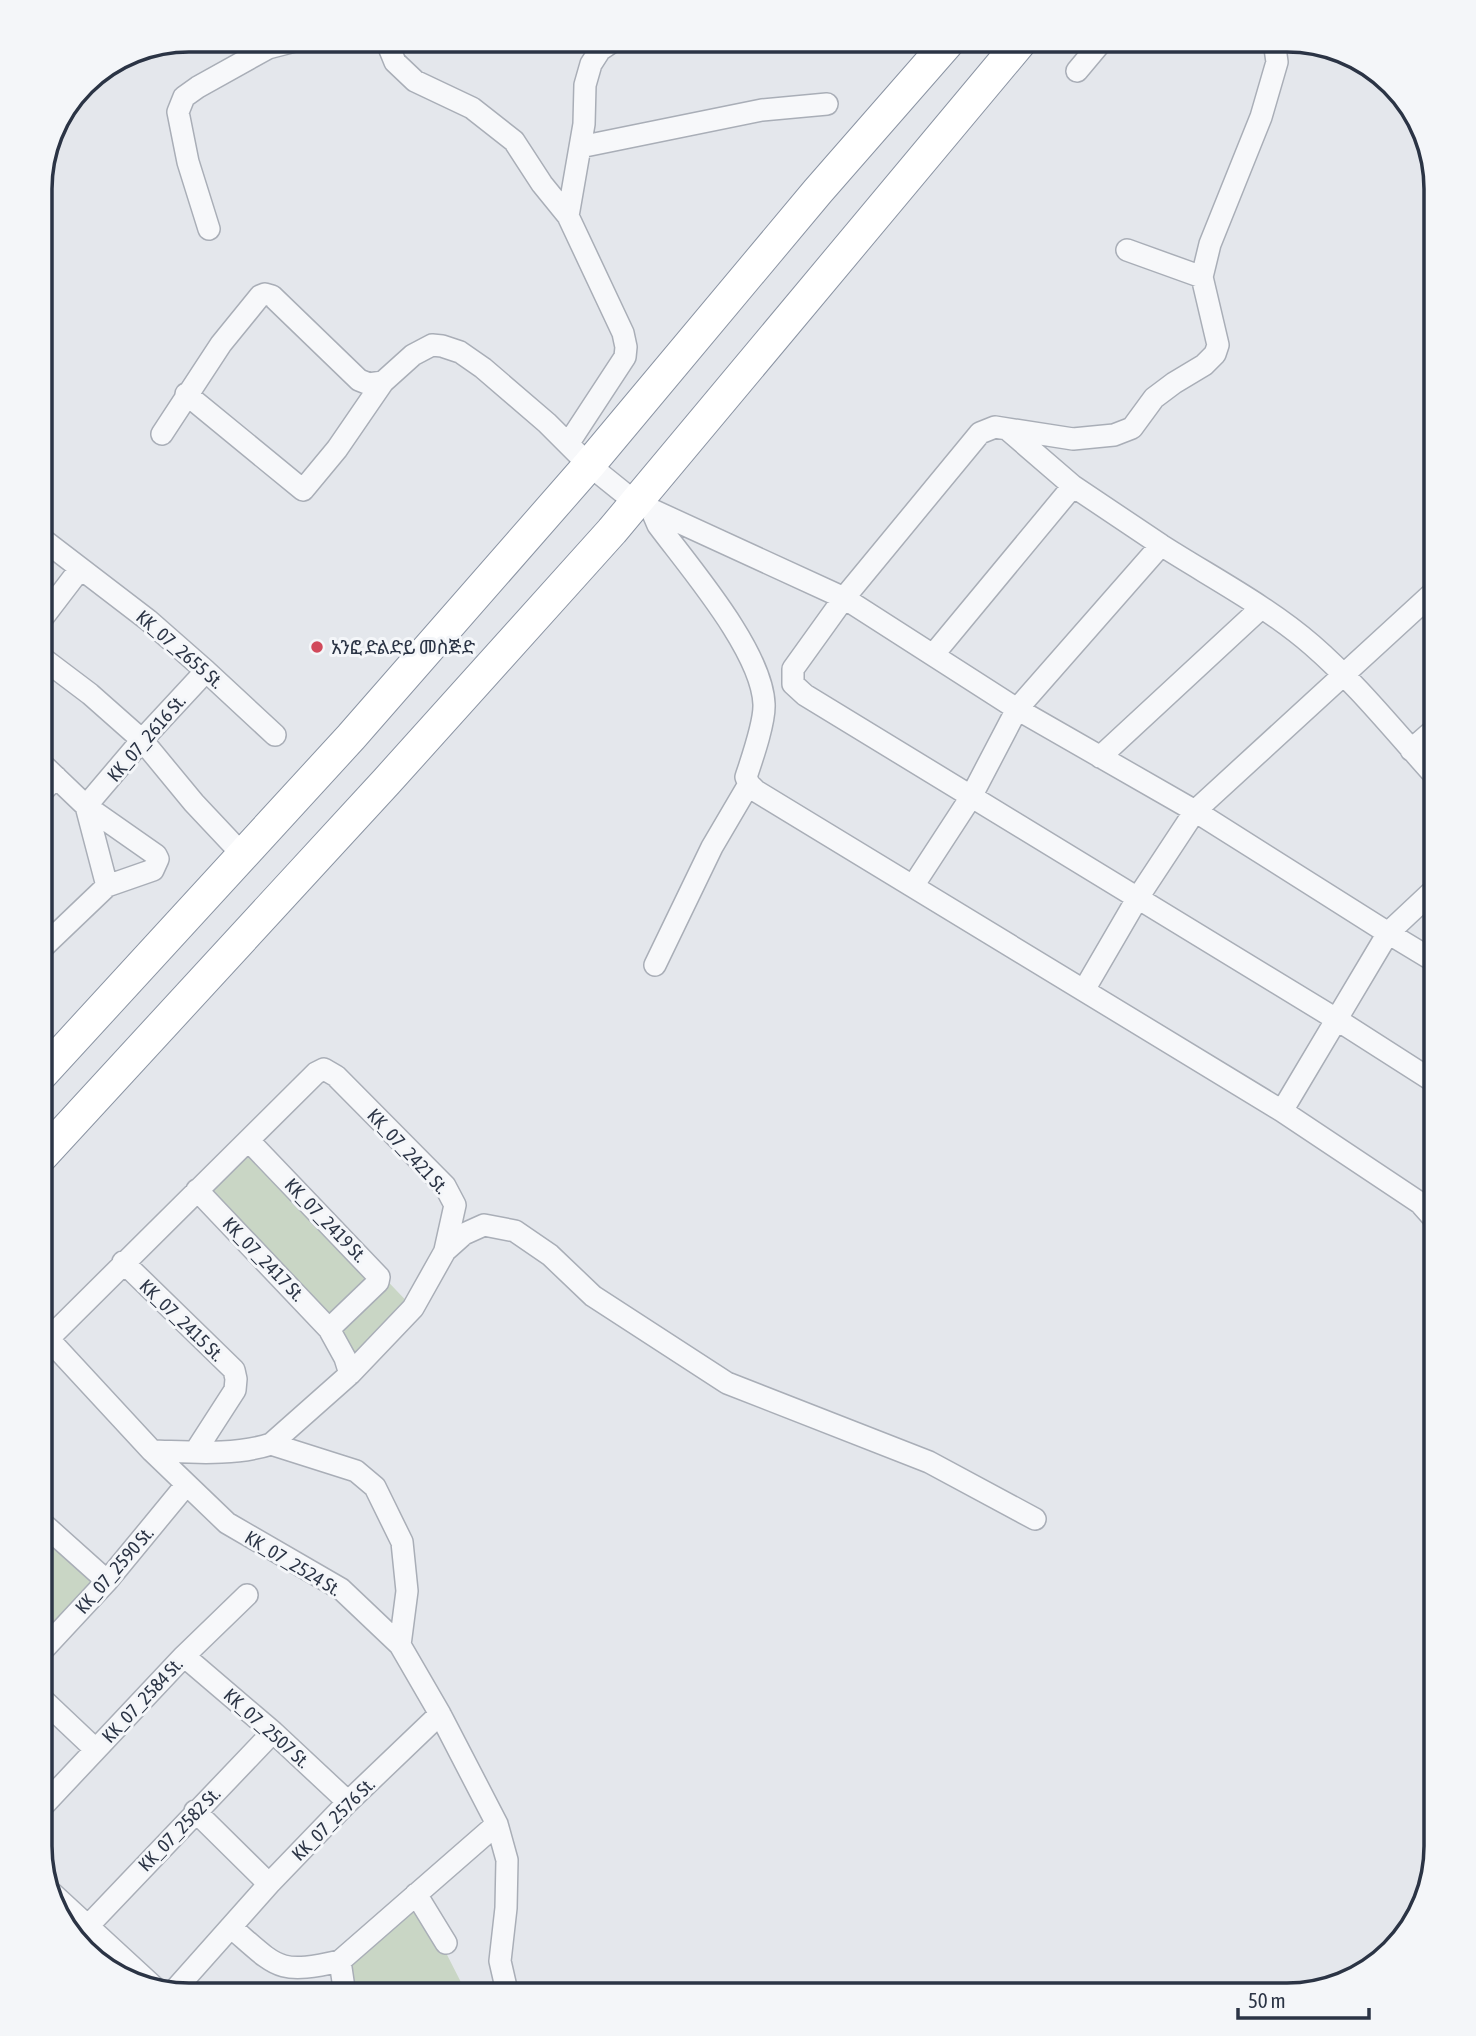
<svg xmlns="http://www.w3.org/2000/svg" width="1476" height="2036" font-family="'Asap Condensed','Noto Sans Ethiopic',sans-serif">
<style>
.green{fill:#c9d6c5}
.lines{fill:none;stroke-linecap:round;stroke-linejoin:round}
.minor-casing{stroke:#a9aeb7;stroke-width:24}
.highway-casing{stroke:#8b94a3;stroke-width:34}
.minor{stroke:#f7f8fa;stroke-width:21}
.highway{stroke:#fff;stroke-width:32}
.poi-dot{fill:#d1495b;stroke:#f4f6f9;stroke-width:2.5}
.labels{text-anchor:middle;stroke-width:6;stroke-linejoin:round;paint-order:stroke}
.poi-label{font-size:19px;fill:#2b3445;stroke:#f4f6f9;text-anchor:start}
.street-label{font-size:19px;fill:#2b3445;stroke:#f4f6f9}
.rim{fill:none;stroke:#2b3445;stroke-width:3.5}
</style>
<rect width="100%" height="100%" fill="#e4e7ec"/>
<path class="green" d="M 252,1139 L 416,1311 L 361,1364 L 198,1189 Z
M 40,1521 L 107,1581 L 40,1653 Z
M 416,1894 L 468,1996 L 345,1995 L 340,1961 Z"/>
<g class="lines">
<defs>
<path id="minor" d="M 386,40 L 395,62 L 415,81 L 472,108 L 514,141 L 542,184 L 568,216 L 623,333 L 626,347 L 625,357 L 568,444
M 1274,41 L 1277,62 L 1261,117 L 1210,244 L 1202,277 L 1218,345 L 1215,354 L 1204,365 L 1174,383 L 1154,398 L 1132,428 L 1114,435 L 1073,439 L 995,427 L 980,433 L 844,598 L 793,669 L 793,684 L 805,695 L 1336,1019 L 1436,1083
M 1077,71 L 1103,40
M 580,147 L 762,110 L 827,104
M 568,216 L 584,124 L 585,85 L 591,64 L 600,50 L 615,40
M 209,229 L 188,162 L 178,112 L 184,97 L 198,87 L 268,48 L 299,40
M 1127,250 L 1202,277
M 186,394 L 303,490 L 337,449 L 383,382
M 1007,429 L 1073,486 L 1161,545
M 162,434 L 221,344 L 260,296 L 265,294 L 272,296 L 359,380 L 369,384 L 383,382 L 413,355 L 432,345 L 442,346 L 460,352 L 483,368 L 547,423 L 589,465 L 635,502 L 844,598 L 1017,709 L 1195,811 L 1388,933 L 1436,888
M 652,511 L 658,525 C 690,568 762,651 764,704 C 765,722 752,759 746,777 L 749,784 L 756,791 L 1282,1111 L 1420,1203 L 1436,1221
M 41,538 L 148,620 L 206,671 L 275,735
M 41,620 L 80,569
M 933,655 L 1073,486
M 41,657 L 90,694 L 142,740 L 194,803 L 242,854
M 1411,750 L 1436,728
M 1100,757 L 1261,608
M 40,794 L 56,777
M 86,806 L 142,740 L 206,671
M 86,806 L 107,886
M 913,886 L 971,797 L 1017,709 L 1161,545 C 1211,577 1267,606 1312,645 C 1357,684 1396,733 1436,777
M 40,950 L 107,886 L 153,870 L 158,859 L 156,855 L 86,806 L 40,762
M 655,965 L 712,847 L 749,784
M 1084,990 L 1137,899 L 1195,811 L 1436,590
M 1282,1111 L 1388,933 L 1436,962
M 249,1141 L 379,1277 L 378,1282 L 329,1329
M 197,1190 L 329,1329 L 345,1358 L 350,1374
M 123,1262 L 234,1370 L 236,1379 L 235,1390 L 195,1452
M 40,1330 L 152,1451 L 227,1523 L 341,1589 L 400,1645 L 440,1714 L 497,1824 L 507,1860 L 506,1908 L 500,1961 L 508,1996
M 40,1347 L 316,1073 L 324,1069 L 336,1076 L 445,1186 L 455,1205 L 445,1250
M 271,1444 L 356,1471 L 375,1487 L 402,1542 L 407,1591 L 400,1645
M 152,1451 C 191,1452 234,1456 271,1444 L 350,1374 L 413,1308 L 445,1251 L 464,1234 L 484,1225 L 515,1231 L 550,1255 L 593,1296 L 727,1383 L 929,1462 L 1035,1519
M 40,1521 L 107,1581
M 40,1653 L 107,1581 L 186,1485
M 184,1656 L 273,1732 L 348,1802
M 40,1697 L 95,1749
M 40,1809 L 184,1656 L 247,1595
M 195,1811 L 269,1884
M 53,1894 L 154,1987
M 416,1894 L 446,1943
M 87,1927 L 273,1732
M 232,1928 C 278,1968 278,1975 340,1961
M 172,1993 L 269,1884 L 348,1802 L 440,1714
M 345,1995 L 340,1961 L 497,1824"/>
<path id="highway" d="M 40,1076 L 351,737 L 589,465 L 818,191 L 950,40
M 40,1158 L 387,781 L 612,531 L 1022,40"/>
</defs>
<use href="#minor" class="minor-casing"/>
<use href="#highway" class="highway-casing"/>
<use href="#minor" class="minor"/>
<use href="#highway" class="highway"/>
</g>
<circle class="poi-dot" cx="317" cy="647" r="7"/>
<g class="labels">
<g class="poi-label">
<text x="331" y="654">አንፎ ድልድይ መስጅድ</text>
</g>
<g class="street-label">
<text transform="translate(180 649) rotate(41)" y="7">KK_07_2655 St.</text>
<text transform="translate(146 738) rotate(-49)" y="7">KK_07_2616 St.</text>
<text transform="translate(408 1151) rotate(47)" y="7">KK_07_2421 St.</text>
<text transform="translate(326 1220) rotate(46)" y="7">KK_07_2419 St.</text>
<text transform="translate(264 1259) rotate(46)" y="7">KK_07_2417 St.</text>
<text transform="translate(182 1320) rotate(44)" y="7">KK_07_2415 St.</text>
<text transform="translate(293 1563) rotate(31)" y="7">KK_07_2524 St.</text>
<text transform="translate(114 1570) rotate(-49)" y="7">KK_07_2590 St.</text>
<text transform="translate(142 1700) rotate(-47)" y="7">KK_07_2584 St.</text>
<text transform="translate(267 1728) rotate(42)" y="7">KK_07_2507 St.</text>
<text transform="translate(333 1819) rotate(-45)" y="7">KK_07_2576 St.</text>
<text transform="translate(179 1829) rotate(-46)" y="7">KK_07_2582 St.</text>
</g>
</g>
<path d="M0 0H1476V2036H0ZM189 52H1287A137 137 0 0 1 1424 189V1846A137 137 0 0 1 1287 1983H189A137 137 0 0 1 52 1846V189A137 137 0 0 1 189 52Z" fill="#f4f6f9" fill-rule="evenodd"/>
<path class="rim" d="M189 52H1287A137 137 0 0 1 1424 189V1846A137 137 0 0 1 1287 1983H189A137 137 0 0 1 52 1846V189A137 137 0 0 1 189 52Z"/>
<path d="M1238 2008v10h131v-10" fill="none" stroke="#2b3445" stroke-width="3.5"/>
<text x="1248" y="2008" font-size="21" fill="#2b3445" stroke="#f4f6f9" stroke-width="5" paint-order="stroke">50 m</text>
</svg>
